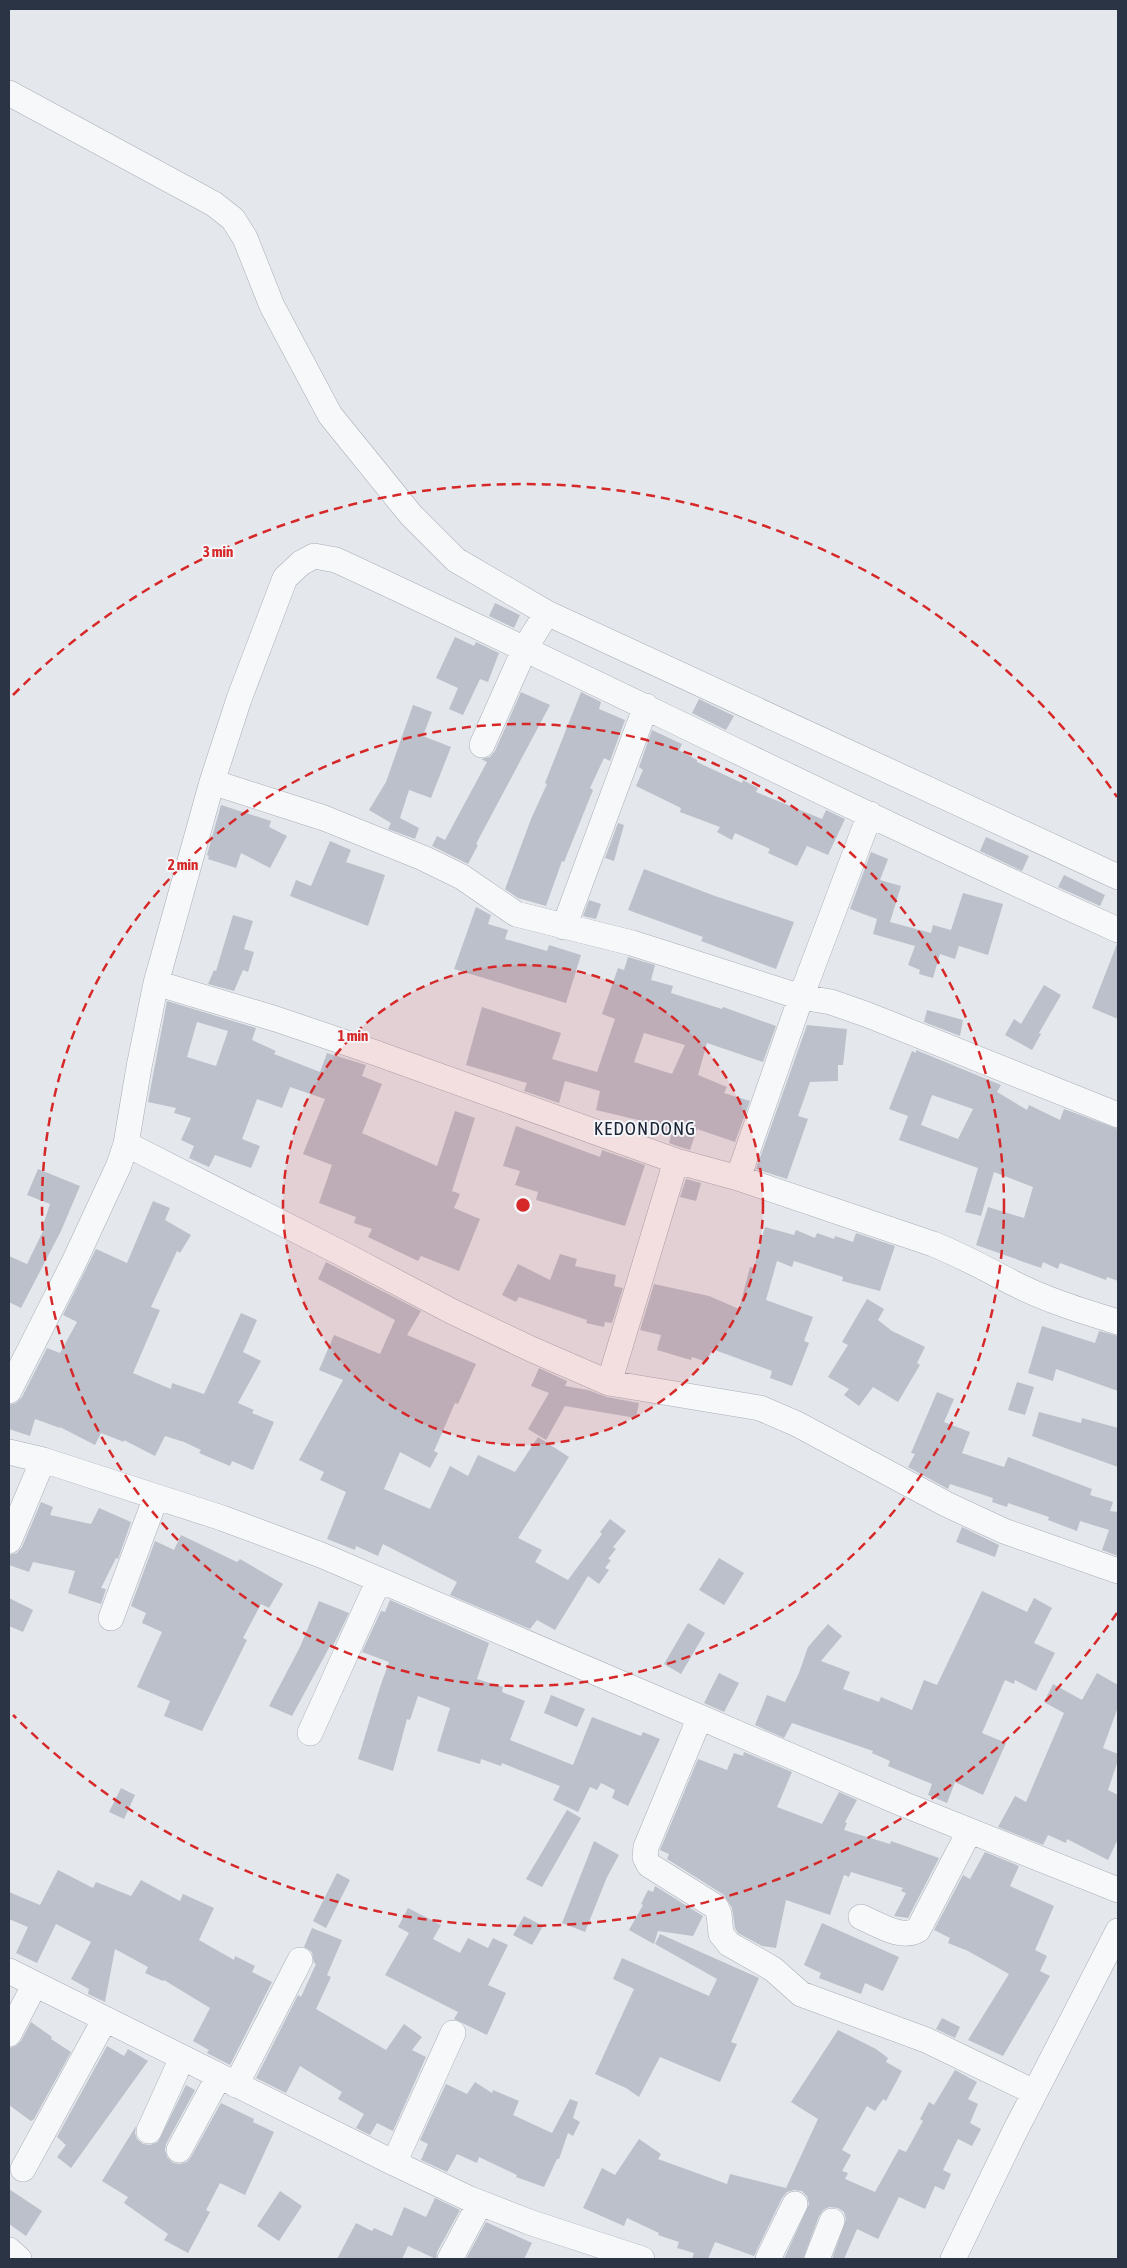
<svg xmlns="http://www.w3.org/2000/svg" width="1127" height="2268" font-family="'Asap Condensed',sans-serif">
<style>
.building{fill:#bbc0ca;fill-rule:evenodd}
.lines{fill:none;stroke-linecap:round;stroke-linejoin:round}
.minor-casing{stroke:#a9aeb7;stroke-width:26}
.minor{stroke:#f7f8fa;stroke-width:25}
.ring{fill:none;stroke:#d62828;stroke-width:2.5;stroke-dasharray:9 6}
.labels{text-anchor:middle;stroke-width:4;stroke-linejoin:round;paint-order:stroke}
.quarter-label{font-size:19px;letter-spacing:1px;fill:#1d2536;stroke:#f4f6f9}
.centre{fill:#d62828;stroke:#f4f6f9;stroke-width:2.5}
.ring-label{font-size:15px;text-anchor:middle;font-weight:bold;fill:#d62828;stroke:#f4f6f9;stroke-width:4;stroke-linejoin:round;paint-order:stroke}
</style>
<rect width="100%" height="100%" fill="#e4e7ec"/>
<path class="building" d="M 495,603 L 520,615 L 514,628 L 489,616 Z
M 455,637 L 474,646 L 476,642 L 499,653 L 488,682 L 480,679 L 463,715 L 449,709 L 458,688 L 436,678 Z
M 521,692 L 550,705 L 476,844 L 478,845 L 468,864 L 432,846 L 437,836 L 445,840 L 487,762 L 481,759 L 490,757 L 495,751 Z
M 581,692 L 601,702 L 599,709 L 625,720 L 610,761 L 604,758 L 590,788 L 593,790 L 564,862 L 562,861 L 546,906 L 518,898 L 505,889 L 531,819 L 547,784 L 545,783 Z
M 699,699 L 734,716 L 726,730 L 692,713 Z
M 413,705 L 432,712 L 423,736 L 451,747 L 431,798 L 409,790 L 400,818 L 419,828 L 415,839 L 388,829 L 391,823 L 369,810 L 386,782 Z
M 652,730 L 682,744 L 679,750 L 697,760 L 697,762 L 742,783 L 743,780 L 758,788 L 756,792 L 822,819 L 826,810 L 845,819 L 828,855 L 807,846 L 797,866 L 768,853 L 770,849 L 735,833 L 732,840 L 717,832 L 720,827 L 680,812 L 681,808 L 636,786 L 643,770 L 639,767 Z
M 221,805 L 271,821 L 269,827 L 287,836 L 270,868 L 241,853 L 236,868 L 208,859 L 209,856 L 207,855 Z
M 618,823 L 624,825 L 614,861 L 605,858 Z
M 986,837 L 1029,856 L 1022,871 L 980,851 Z
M 330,841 L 351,850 L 346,862 L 385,875 L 368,926 L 290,896 L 296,880 L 311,886 Z
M 871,852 L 888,859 L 880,880 L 901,886 L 890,922 L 931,933 L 933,925 L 951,930 L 963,893 L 1003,904 L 988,955 L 959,946 L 955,959 L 940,954 L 933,978 L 919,974 L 920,970 L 908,965 L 915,946 L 873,934 L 877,919 L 850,909 Z
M 644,869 L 715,896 L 794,922 L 776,969 L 701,941 L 703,937 L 628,910 Z
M 1064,875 L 1105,895 L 1100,906 L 1058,887 Z
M 589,900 L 601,904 L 596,919 L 583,916 Z
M 476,907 L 491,915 L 488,924 L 508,930 L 505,939 L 547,951 L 549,945 L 581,955 L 566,1003 L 454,969 Z
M 233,915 L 253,921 L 244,949 L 254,952 L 248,972 L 243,970 L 234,991 L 208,984 L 214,970 L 216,971 Z
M 1117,944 L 1118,944 L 1118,1019 L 1092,1008 Z
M 628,957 L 655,965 L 651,980 L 673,986 L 671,993 L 722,1009 L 723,1007 L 776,1026 L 763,1062 L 707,1043 L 698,1075 L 727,1087 L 724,1093 L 750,1101 L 735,1142 L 697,1129 L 690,1150 L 680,1147 L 669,1143 L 671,1135 L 636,1124 L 638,1120 L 596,1110 L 600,1091 L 565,1081 L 559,1103 L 524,1091 L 527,1083 L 466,1065 L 482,1007 L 561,1033 L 552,1059 L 597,1072 L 615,1019 L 602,1014 L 618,968 L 624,970 ZM 644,1033 L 685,1045 L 672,1074 L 634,1062 Z
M 1044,985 L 1061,995 L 1039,1033 L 1041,1034 L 1032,1050 L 1005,1035 L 1014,1019 L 1021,1024 Z
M 167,1001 L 256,1028 L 252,1040 L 276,1051 L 274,1054 L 320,1072 L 327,1053 L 366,1065 L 362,1076 L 382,1084 L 362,1133 L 437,1166 L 455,1111 L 475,1118 L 452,1191 L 460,1194 L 454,1208 L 480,1219 L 459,1271 L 421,1256 L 418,1261 L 368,1237 L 372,1229 L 354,1223 L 356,1217 L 319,1203 L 332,1165 L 303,1154 L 325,1099 L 290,1087 L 282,1108 L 257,1099 L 242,1139 L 260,1146 L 251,1168 L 215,1155 L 209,1167 L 189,1158 L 194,1146 L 181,1140 L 191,1118 L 174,1113 L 176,1108 L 148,1102 ZM 197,1022 L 228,1031 L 216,1066 L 187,1057 Z
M 927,1010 L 963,1020 L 960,1036 L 924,1022 Z
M 807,1025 L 847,1029 L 843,1065 L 838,1065 L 838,1081 L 810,1082 L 798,1116 L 808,1119 L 787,1179 L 756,1169 Z
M 916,1050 L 1001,1085 L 997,1092 L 1027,1110 L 1029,1105 L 1060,1120 L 1064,1109 L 1118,1129 L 1118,1281 L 1107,1277 L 1106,1280 L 1060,1263 L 1058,1269 L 1043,1262 L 1041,1268 L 976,1245 L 988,1207 L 1024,1218 L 1033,1187 L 994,1172 L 981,1216 L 965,1212 L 978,1168 L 899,1140 L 908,1116 L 889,1109 L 912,1051 L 916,1053 ZM 932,1095 L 973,1109 L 958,1139 L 921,1125 Z
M 516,1126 L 600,1157 L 602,1150 L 645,1165 L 625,1226 L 536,1200 L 538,1192 L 515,1185 L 520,1171 L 503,1166 Z
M 38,1169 L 80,1186 L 61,1231 L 21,1308 L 9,1302 L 9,1256 L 27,1264 L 44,1229 L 42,1228 L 50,1204 L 27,1195 Z
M 686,1179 L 701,1183 L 696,1201 L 680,1197 Z
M 153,1201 L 170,1208 L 165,1220 L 191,1235 L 180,1253 L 177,1251 L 151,1307 L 160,1310 L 133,1373 L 171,1389 L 172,1383 L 204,1394 L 241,1313 L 257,1320 L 243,1352 L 261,1361 L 238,1403 L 254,1410 L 252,1413 L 274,1422 L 253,1470 L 232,1461 L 230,1466 L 199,1453 L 201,1450 L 184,1442 L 165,1436 L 155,1456 L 124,1440 L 124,1442 L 101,1433 L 95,1445 L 60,1427 L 60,1428 L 35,1419 L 30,1436 L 9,1429 L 9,1405 L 16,1403 L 22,1397 L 47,1348 L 60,1353 L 77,1322 L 63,1315 L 96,1249 L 127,1263 Z
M 765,1227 L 794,1235 L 796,1230 L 815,1238 L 817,1233 L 834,1239 L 835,1236 L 853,1242 L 856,1233 L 895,1246 L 880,1291 L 842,1281 L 843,1277 L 794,1261 L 792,1267 L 777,1261 L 766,1300 L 813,1317 L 804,1341 L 809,1343 L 792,1386 L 770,1378 L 772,1371 L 712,1349 L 707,1362 L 692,1357 L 691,1360 L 657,1350 L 661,1335 L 640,1330 L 654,1284 L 709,1296 L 739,1309 L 750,1267 L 754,1268 Z
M 560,1254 L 577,1259 L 575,1266 L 616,1275 L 614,1286 L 623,1288 L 612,1323 L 605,1322 L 604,1327 L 586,1323 L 587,1320 L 519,1297 L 516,1302 L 502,1295 L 518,1264 L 550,1280 Z
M 326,1262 L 421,1311 L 407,1335 L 476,1364 L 458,1404 L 455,1403 L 434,1451 L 438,1453 L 430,1468 L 400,1452 L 384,1489 L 430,1509 L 450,1466 L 468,1476 L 478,1455 L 515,1472 L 538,1437 L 569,1457 L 518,1538 L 542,1550 L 535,1562 L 568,1580 L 602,1534 L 600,1532 L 610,1519 L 626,1531 L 613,1547 L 616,1549 L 608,1559 L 611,1560 L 605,1568 L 609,1570 L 599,1584 L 588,1576 L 555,1630 L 537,1620 L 530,1629 L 450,1595 L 457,1582 L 383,1544 L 378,1556 L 356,1546 L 355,1550 L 327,1539 L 346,1492 L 320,1480 L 324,1472 L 299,1460 L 343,1380 L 319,1370 L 334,1335 L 380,1354 L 395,1320 L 318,1279 Z
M 867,1299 L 884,1309 L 878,1320 L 892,1331 L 925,1347 L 917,1363 L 920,1365 L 898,1402 L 873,1387 L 859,1406 L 844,1395 L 849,1389 L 828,1377 L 848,1345 L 842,1342 Z
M 1042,1326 L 1095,1343 L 1099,1331 L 1118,1336 L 1118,1391 L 1056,1369 L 1053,1381 L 1028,1373 Z
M 539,1368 L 567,1381 L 565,1386 L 588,1390 L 607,1397 L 639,1403 L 636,1418 L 565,1406 L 546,1440 L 528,1429 L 549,1393 L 531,1386 Z
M 1017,1382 L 1034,1387 L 1025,1415 L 1008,1410 Z
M 937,1392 L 954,1399 L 944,1422 L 970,1432 L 962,1453 L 1004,1467 L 1008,1457 L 1092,1489 L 1090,1495 L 1113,1502 L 1110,1511 L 1118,1512 L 1118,1556 L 1102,1550 L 1109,1530 L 1080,1521 L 1077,1531 L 1048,1520 L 1049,1517 L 1008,1503 L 1007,1507 L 992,1502 L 993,1498 L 950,1484 L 948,1489 L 908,1467 L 915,1454 L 911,1453 Z
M 1039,1412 L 1081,1423 L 1082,1418 L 1118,1428 L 1118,1467 L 1032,1436 Z
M 41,1502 L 53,1507 L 50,1515 L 91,1524 L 99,1508 L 131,1522 L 118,1559 L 116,1558 L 101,1588 L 106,1589 L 101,1604 L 68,1593 L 75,1571 L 33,1562 L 29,1572 L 9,1565 L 9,1555 L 17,1553 L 22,1547 Z
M 962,1527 L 999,1545 L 995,1557 L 956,1542 Z
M 181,1535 L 237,1562 L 240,1559 L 283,1584 L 269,1608 L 261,1604 L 243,1638 L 247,1640 L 202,1731 L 164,1716 L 170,1701 L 137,1687 L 162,1632 L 142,1623 L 146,1613 L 131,1606 L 155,1541 L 174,1550 Z
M 719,1558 L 744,1573 L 724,1605 L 699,1590 Z
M 982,1591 L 1027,1612 L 1034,1598 L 1052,1608 L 1034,1643 L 1055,1653 L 1036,1691 L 1015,1680 L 1014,1684 L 1005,1680 L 982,1733 L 1006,1743 L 983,1795 L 955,1782 L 947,1803 L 928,1795 L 932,1784 L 888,1766 L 890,1761 L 872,1753 L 873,1751 L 792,1723 L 784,1738 L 755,1725 L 767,1695 L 785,1702 L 799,1673 L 808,1647 L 828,1624 L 842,1636 L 821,1661 L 850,1672 L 843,1689 L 879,1702 L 881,1697 L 912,1710 L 924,1680 L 937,1685 Z
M 9,1598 L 33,1610 L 23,1632 L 9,1626 Z
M 390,1600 L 489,1643 L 477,1679 L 503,1687 L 502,1692 L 525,1701 L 510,1740 L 573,1765 L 592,1717 L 641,1736 L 643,1732 L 660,1739 L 628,1806 L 612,1798 L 615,1790 L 601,1783 L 597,1790 L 590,1787 L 578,1812 L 553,1800 L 560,1786 L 502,1763 L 501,1766 L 481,1759 L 480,1764 L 437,1751 L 450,1708 L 418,1696 L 410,1720 L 407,1719 L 393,1771 L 358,1759 L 379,1690 L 389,1662 L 362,1652 L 381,1611 L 385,1612 Z
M 319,1601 L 349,1613 L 332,1648 L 330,1646 L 292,1716 L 269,1706 L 300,1647 Z
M 688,1623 L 705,1633 L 681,1674 L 664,1664 Z
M 719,1673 L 739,1683 L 724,1712 L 704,1703 Z
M 1097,1673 L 1118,1685 L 1118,1707 L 1103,1748 L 1118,1754 L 1118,1760 L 1108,1790 L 1118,1795 L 1118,1839 L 1108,1860 L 1067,1839 L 1066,1843 L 1048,1835 L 1043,1845 L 998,1827 L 1015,1796 L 1026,1802 L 1064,1713 L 1044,1702 L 1053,1684 L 1082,1700 Z
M 551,1695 L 585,1709 L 577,1727 L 544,1713 Z
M 744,1752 L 792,1772 L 777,1807 L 822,1824 L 839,1792 L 857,1800 L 845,1822 L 847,1823 L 844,1830 L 890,1844 L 891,1841 L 939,1858 L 908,1918 L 894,1916 L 906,1893 L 901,1891 L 903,1888 L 851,1872 L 849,1877 L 844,1875 L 830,1915 L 786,1900 L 776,1948 L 762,1946 L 738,1933 L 735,1928 L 732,1908 L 724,1895 L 667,1859 L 669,1854 L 660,1850 L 698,1759 L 727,1770 L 734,1753 L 743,1756 Z
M 121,1788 L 135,1795 L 124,1819 L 109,1812 Z
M 567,1810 L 581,1818 L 542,1887 L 526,1879 Z
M 594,1841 L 619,1855 L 607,1877 L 585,1932 L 562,1923 Z
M 985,1852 L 1019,1866 L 1010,1886 L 1054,1906 L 1035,1950 L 1047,1956 L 1040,1971 L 1050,1976 L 1003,2056 L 968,2040 L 1009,1974 L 968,1951 L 948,1943 L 950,1938 L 934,1930 L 963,1875 L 970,1879 Z
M 58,1870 L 93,1888 L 96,1882 L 131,1896 L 141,1880 L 180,1901 L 183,1894 L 214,1908 L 199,1940 L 234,1960 L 235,1956 L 255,1966 L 252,1972 L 272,1982 L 230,2065 L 207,2053 L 209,2050 L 193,2041 L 210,2008 L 164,1980 L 163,1981 L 145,1973 L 148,1967 L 115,1949 L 105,2002 L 88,1994 L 89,1989 L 71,1979 L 91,1942 L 56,1924 L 37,1963 L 16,1953 L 28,1927 L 9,1919 L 9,1892 L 40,1905 Z
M 337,1873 L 350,1880 L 326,1928 L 313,1921 Z
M 655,1886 L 703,1916 L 693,1936 L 658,1931 L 654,1944 L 629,1930 L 643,1905 L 641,1904 L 648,1890 L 653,1892 Z
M 408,1908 L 441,1925 L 433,1939 L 460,1953 L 468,1938 L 488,1948 L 493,1938 L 508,1945 L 488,1985 L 506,1993 L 487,2035 L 454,2019 L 458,2012 L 385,1975 L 409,1933 L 398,1927 Z
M 524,1916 L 543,1926 L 532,1945 L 513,1935 Z
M 822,1923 L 899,1957 L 883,1991 L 865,1983 L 861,1994 L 819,1978 L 821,1973 L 804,1965 Z
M 312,1928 L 342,1940 L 327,1975 L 331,1977 L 316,2009 L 386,2050 L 404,2024 L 422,2037 L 412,2050 L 426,2057 L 393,2131 L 377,2123 L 370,2135 L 356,2128 L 364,2114 L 338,2099 L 342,2092 L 300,2066 L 286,2093 L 256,2078 L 298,1995 L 301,1997 L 316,1964 L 314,1963 L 312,1952 L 304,1947 Z
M 660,1934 L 759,1978 L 731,2042 L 737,2044 L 720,2082 L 660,2057 L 639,2097 L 626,2088 L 595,2074 L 634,1989 L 613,1979 L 622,1958 L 709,1996 L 717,1979 L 655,1944 Z
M 942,2018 L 960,2027 L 955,2038 L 936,2029 Z
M 31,2022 L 52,2037 L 51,2039 L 71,2052 L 34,2119 L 31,2121 L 9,2105 L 9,2048 L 16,2046 L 21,2041 Z
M 838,2030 L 876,2049 L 888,2058 L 886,2062 L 902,2071 L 886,2101 L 883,2099 L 875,2111 L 867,2106 L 842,2150 L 851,2155 L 842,2171 L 848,2173 L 845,2179 L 875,2192 L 899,2149 L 906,2152 L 923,2121 L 920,2119 L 929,2102 L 934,2105 L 955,2070 L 977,2082 L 968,2099 L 978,2104 L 970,2123 L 981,2129 L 972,2146 L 958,2139 L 943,2170 L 951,2174 L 944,2190 L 935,2186 L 925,2209 L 899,2197 L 878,2239 L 857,2229 L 844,2259 L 832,2259 L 846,2219 L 844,2212 L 838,2208 L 829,2207 L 823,2210 L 819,2216 L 803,2259 L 784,2259 L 809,2204 L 807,2196 L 802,2191 L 794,2190 L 787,2192 L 782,2198 L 754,2256 L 715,2242 L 708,2259 L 692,2259 L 694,2253 L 677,2248 L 679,2242 L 658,2235 L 659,2233 L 627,2218 L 624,2226 L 583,2208 L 602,2168 L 615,2175 L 639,2139 L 661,2154 L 658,2159 L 727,2184 L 730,2174 L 786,2188 L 818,2119 L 791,2102 Z
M 107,2046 L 124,2056 L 128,2049 L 148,2061 L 71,2168 L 57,2157 L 66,2145 L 57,2137 Z
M 475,2082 L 492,2093 L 493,2090 L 519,2101 L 513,2115 L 552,2133 L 570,2099 L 578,2102 L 573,2118 L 580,2122 L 573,2136 L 568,2133 L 559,2159 L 557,2159 L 544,2187 L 516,2177 L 517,2175 L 479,2157 L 477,2163 L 457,2154 L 447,2172 L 421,2160 L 428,2144 L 420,2140 L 446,2084 L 467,2094 Z
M 186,2085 L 195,2090 L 166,2144 L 165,2150 L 167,2157 L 173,2163 L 180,2164 L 187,2162 L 191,2157 L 221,2103 L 254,2119 L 253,2122 L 274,2132 L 245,2195 L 220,2183 L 206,2210 L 210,2212 L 188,2253 L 164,2240 L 168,2234 L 124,2203 L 128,2197 L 102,2181 L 136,2126 L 135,2133 L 137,2139 L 143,2144 L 150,2145 L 158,2142 Z
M 9,2189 L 42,2211 L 26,2236 L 9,2224 Z
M 280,2191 L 302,2206 L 279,2241 L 257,2226 Z
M 435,2198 L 460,2210 L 437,2252 L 436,2259 L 408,2246 L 402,2259 L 337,2259 L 356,2223 L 372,2231 L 374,2228 L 392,2236 L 404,2207 L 426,2217 Z
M 486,2222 L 532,2243 L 524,2259 L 466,2259 Z"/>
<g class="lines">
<defs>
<path id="minor" d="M 9,93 L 214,204 L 233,219 L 245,238 L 272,306 L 330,415 L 411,515 L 456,560 L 547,613 L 1118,877
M 482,745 L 525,648 L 547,613
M 212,782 L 324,818 L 423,858 L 462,877 L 516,914 L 632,943 L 801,997 L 831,1002 L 868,1015 L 1118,1115
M 564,927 L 646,706
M 156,983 L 276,1019 L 373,1052 L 676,1161 L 738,1178 L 933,1244 C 961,1255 986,1269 1013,1283 C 1046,1300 1082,1311 1118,1322
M 126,1144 L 343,1254 L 453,1312 L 531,1349 L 609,1383 L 760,1408 L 797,1424 L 946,1504 L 1004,1531 L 1118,1571
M 738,1178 L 801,997 L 870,814
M 609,1383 L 676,1161
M 9,1391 L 75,1260 L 119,1165 L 126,1144 L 139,1067 L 156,983 L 212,782 L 239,699 L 285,578 L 301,563 L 314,556 L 336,560 C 597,681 855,812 1118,930
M 9,1452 L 43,1460 L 222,1518 L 321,1555 L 903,1804 L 1118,1890
M 9,1541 L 43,1460
M 111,1618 L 156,1497
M 700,1717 L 646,1847 L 645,1857 L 649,1865 L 716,1907 L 719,1914 L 721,1934 L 729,1944 L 773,1969 L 801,1994 L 926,2040 L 1034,2092
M 310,1733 L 379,1580
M 861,1917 C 878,1924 901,1940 918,1930 L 969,1832
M 9,1971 L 394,2163 L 470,2199 L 532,2223 L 642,2259
M 9,2034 L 35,1984
M 236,2085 L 300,1960
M 149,2131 L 182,2058
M 179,2150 L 219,2076
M 394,2163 L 453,2033
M 23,2169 L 105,2019
M 9,2250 L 19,2259
M 450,2259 L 480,2203
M 768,2259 L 795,2204
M 817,2259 L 832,2221
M 953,2259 L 1014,2133 L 1118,1931"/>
</defs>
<use href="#minor" class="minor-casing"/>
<use href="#minor" class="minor"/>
</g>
<circle cx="523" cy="1205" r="240" fill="#d62828" fill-opacity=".12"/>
<g class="ring">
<circle cx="523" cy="1205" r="240"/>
<circle cx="523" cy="1205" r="481"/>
<path d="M1117 1613A721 721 0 0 1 13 1715M13 695A721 721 0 0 1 1117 797"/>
</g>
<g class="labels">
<g class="quarter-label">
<text x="645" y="1135">KEDONDONG</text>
</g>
</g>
<circle cx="523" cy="1205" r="8" class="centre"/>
<g class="ring-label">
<text x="218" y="557">3 min</text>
<text x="183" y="870">2 min</text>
<text x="353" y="1041">1 min</text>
</g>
<rect width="1127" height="2268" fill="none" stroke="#2b3445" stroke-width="20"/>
</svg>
